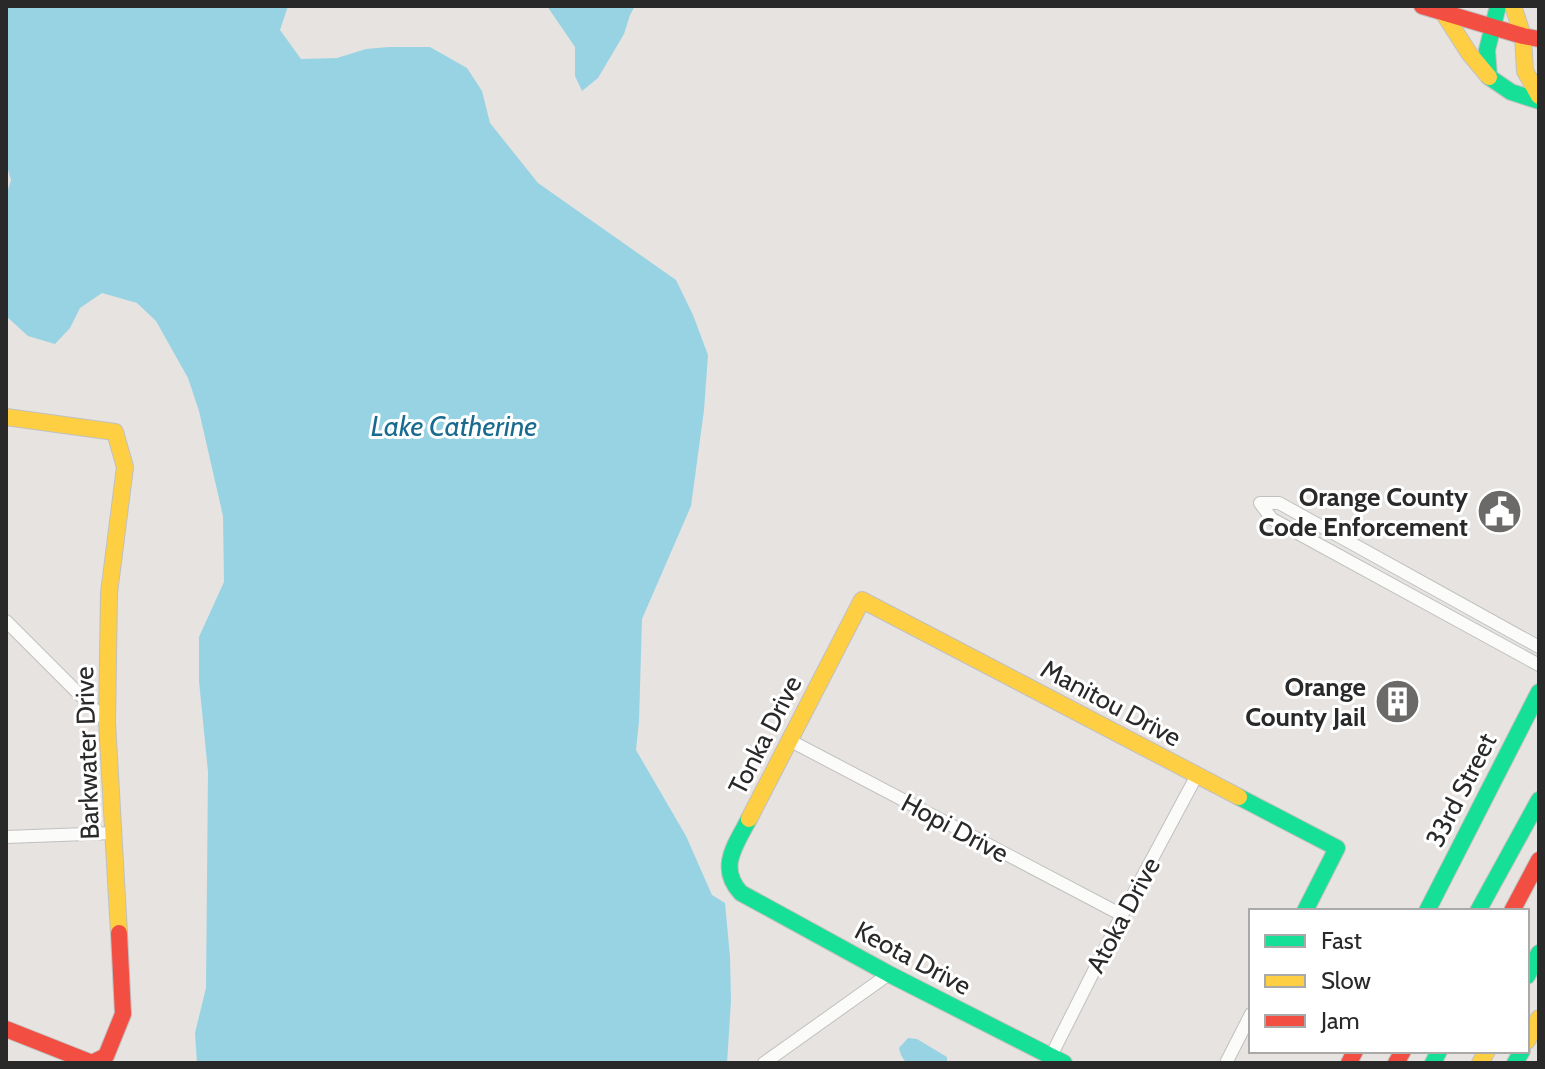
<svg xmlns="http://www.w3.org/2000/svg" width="1545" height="1069" font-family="Cabin,sans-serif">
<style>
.water{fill:#98d3e4}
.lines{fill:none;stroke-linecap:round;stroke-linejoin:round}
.street-casing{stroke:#c1c0c1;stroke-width:14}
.fast-casing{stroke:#c1c0c1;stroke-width:18}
.slow-casing{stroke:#c1c0c1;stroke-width:18}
.jam-casing{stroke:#c1c0c1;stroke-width:18}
.street{stroke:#fbfbfa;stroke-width:12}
.fast{stroke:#16e098;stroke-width:16}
.slow{stroke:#ffcf43;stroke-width:16}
.jam{stroke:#f24e42;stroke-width:16}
.labels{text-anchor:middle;stroke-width:6;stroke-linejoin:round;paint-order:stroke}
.poi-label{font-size:26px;font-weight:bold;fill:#292929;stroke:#fff;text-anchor:end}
.street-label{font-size:26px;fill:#292929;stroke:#fff}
.water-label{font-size:28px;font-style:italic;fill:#186b8f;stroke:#fff}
</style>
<rect width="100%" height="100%" fill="#e6e3e0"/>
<path class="water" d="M 6,6 L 288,6 L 280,30 L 301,59 L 337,58 L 366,49 L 389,47 L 430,47 L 467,68 L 482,91 L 490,123 L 538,183 L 676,280 L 693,315 L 708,355 L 704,410 L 691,506 L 642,619 L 639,721 L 636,750 L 686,836 L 712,895 L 725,903 L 730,957 L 731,1001 L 727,1063 L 197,1063 L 195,1033 L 206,988 L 208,772 L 199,681 L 199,637 L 224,582 L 223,516 L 199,411 L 188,378 L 156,321 L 137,303 L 102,293 L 80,308 L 70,328 L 55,344 L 28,336 L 6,316 L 6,196 L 11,180 L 6,163 Z
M 547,6 L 635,6 L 630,15 L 624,34 L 598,78 L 582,91 L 575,76 L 575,47 Z
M 908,1038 L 917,1039 L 947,1057 L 947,1063 L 906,1063 L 901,1055 L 899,1048 Z"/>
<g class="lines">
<defs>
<path id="street" d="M 1260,503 L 1272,519 L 1539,665
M 1260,503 L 1279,503 L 1539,647
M 6,621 L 107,722
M 789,740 L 1122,915
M 6,837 L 113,833
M 1051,1056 L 1122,915 L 1197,775
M 764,1063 L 889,974
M 1226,1063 L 1251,1014"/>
<path id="fast" d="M 1498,6 L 1487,50 L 1489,77 L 1511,92 L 1539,101
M 1239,797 L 1337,848 L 1305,911
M 749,819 C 736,844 717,868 741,893 L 889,974 L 1064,1063
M 1427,911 L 1539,692
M 1478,911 L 1539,800
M 1527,976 L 1539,953
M 1433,1063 L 1439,1051
M 1515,1063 L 1522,1051"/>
<path id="slow" d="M 1513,6 L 1523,36 L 1525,71 L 1539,96
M 1444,14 L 1469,53 L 1489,77
M 6,417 L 115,432 L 125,467 L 109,593 L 107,722 L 119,933
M 749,819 L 862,600 L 1239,797
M 1527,1041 L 1539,1018
M 1480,1063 L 1487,1051"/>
<path id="jam" d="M 1422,6 L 1523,36 L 1539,39
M 1512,911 L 1539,860
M 6,1029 L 92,1063 L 106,1056 L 123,1014 L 119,933
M 1349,1063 L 1355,1051
M 1396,1063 L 1403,1051"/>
</defs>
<use href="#street" class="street-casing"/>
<use href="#fast" class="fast-casing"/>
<use href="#slow" class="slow-casing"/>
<use href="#jam" class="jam-casing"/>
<use href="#street" class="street"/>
<use href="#fast" class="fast"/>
<use href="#slow" class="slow"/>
<use href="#jam" class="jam"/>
</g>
<defs>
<symbol id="civic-disc" viewBox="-11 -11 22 22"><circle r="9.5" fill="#6b6a69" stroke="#fff"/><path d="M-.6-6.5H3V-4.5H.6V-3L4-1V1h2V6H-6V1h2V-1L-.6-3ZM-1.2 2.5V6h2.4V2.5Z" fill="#fff"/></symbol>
<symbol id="building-disc" viewBox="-11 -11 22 22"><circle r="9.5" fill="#6b6a69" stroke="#fff"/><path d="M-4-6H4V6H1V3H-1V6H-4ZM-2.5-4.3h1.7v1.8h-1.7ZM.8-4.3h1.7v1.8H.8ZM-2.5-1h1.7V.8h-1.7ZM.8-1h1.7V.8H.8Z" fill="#fff"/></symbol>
</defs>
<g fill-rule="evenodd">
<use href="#civic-disc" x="1474" y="486" width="51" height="51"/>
<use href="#building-disc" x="1372" y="676" width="51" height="51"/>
</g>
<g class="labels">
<g class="poi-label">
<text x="1468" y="506">Orange County<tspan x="1468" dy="30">Code Enforcement</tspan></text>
<text x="1366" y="696">Orange<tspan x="1366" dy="30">County Jail</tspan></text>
</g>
<g class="street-label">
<text transform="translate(1111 703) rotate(28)" y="9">Manitou Drive</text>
<text transform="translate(765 735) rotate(-63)" y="9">Tonka Drive</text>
<text transform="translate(87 753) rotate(-92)" y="9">Barkwater Drive</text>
<text transform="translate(1461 790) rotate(-63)" y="9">33rd Street</text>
<text transform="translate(955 828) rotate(28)" y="9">Hopi Drive</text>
<text transform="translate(1123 915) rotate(-62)" y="9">Atoka Drive</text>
<text transform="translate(913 958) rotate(28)" y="9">Keota Drive</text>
</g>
<g class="water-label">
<text x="454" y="436">Lake Catherine</text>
</g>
</g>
<rect width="1545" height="1069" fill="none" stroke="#292929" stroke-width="16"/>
<rect x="1249" y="909" width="280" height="144" fill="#ffffff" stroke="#a9a9a9" stroke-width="2"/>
<rect x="1265" y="935" width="40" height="12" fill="#16e098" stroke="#a9a9a9" stroke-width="2"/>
<text x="1321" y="949" font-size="24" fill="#292929">Fast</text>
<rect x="1265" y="975" width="40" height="12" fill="#ffcf43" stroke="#a9a9a9" stroke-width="2"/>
<text x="1321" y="989" font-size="24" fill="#292929">Slow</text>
<rect x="1265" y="1015" width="40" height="12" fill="#f24e42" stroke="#a9a9a9" stroke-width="2"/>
<text x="1321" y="1029" font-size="24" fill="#292929">Jam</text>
</svg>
